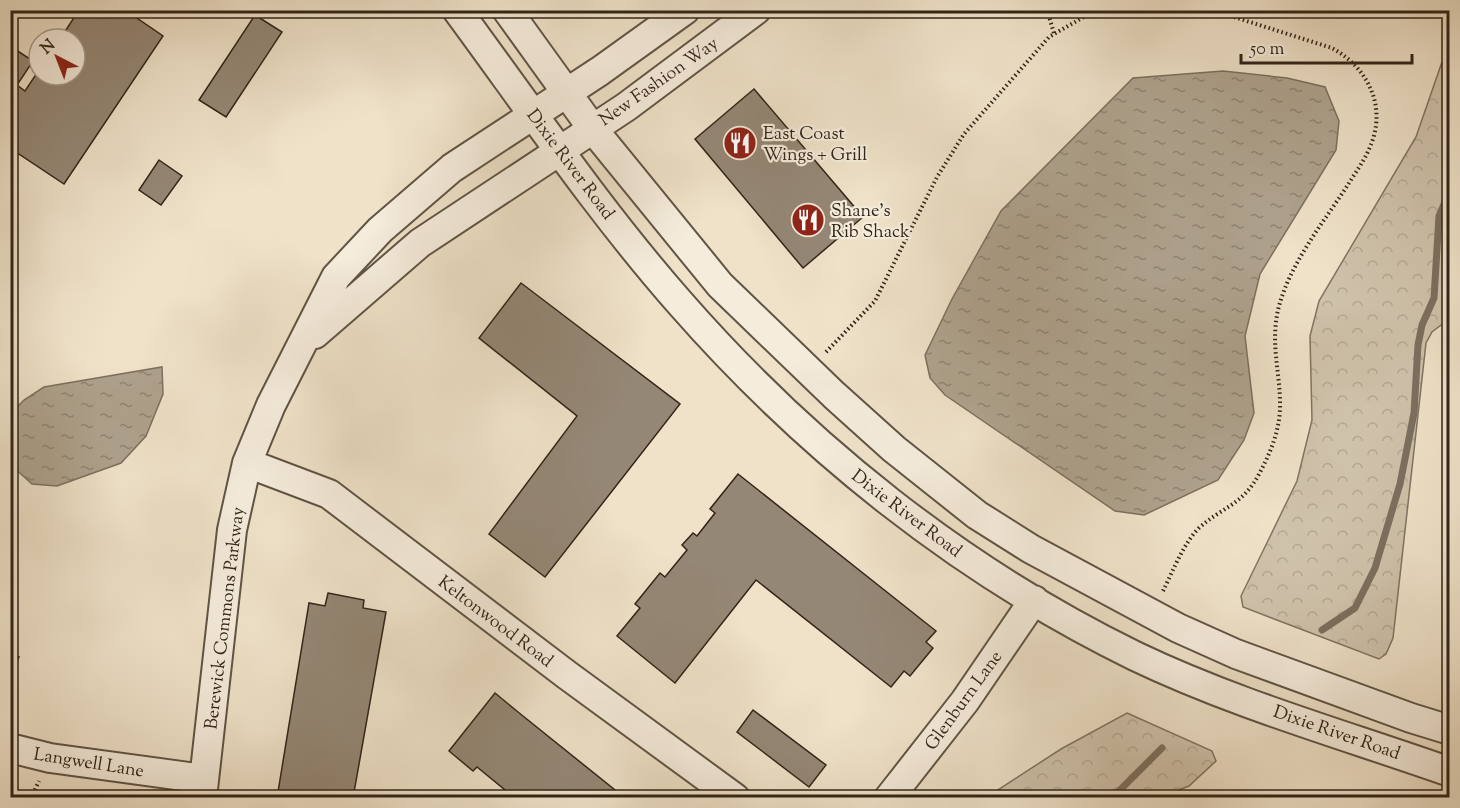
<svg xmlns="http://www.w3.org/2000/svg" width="1460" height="808" font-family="'Sorts Mill Goudy',serif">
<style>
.forest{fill:url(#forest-crowns);stroke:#807462;stroke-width:1.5}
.water{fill:url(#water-ripples);stroke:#7c705f;stroke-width:1.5}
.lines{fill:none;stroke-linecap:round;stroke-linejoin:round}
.stream{stroke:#7c705f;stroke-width:7}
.building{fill:#948775;stroke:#312519;stroke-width:1.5}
.minor-casing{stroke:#605445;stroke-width:32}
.path{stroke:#312519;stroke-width:4;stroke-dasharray:1.5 3;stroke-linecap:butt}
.minor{stroke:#f5ecdc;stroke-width:28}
.labels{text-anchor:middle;stroke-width:4.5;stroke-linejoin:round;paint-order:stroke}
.street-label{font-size:18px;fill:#312519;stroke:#f5ecdc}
.poi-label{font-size:18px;fill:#312519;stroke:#f5ecdc;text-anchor:start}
</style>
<defs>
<pattern id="forest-crowns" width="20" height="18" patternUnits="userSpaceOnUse" patternTransform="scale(1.5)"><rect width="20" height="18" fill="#cfc2ab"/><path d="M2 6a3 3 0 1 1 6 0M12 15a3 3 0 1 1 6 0" fill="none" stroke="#b2a793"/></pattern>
<pattern id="water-ripples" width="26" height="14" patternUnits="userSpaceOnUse" patternTransform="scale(1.5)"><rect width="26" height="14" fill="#aea28d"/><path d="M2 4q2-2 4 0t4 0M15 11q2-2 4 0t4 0" fill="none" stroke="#8e8472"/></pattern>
</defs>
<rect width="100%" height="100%" fill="#efe2c9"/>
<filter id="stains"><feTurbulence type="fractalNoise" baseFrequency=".00333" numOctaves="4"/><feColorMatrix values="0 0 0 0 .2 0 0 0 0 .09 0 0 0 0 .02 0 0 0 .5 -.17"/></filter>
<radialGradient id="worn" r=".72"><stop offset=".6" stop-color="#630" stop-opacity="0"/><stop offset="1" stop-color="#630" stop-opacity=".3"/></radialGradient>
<path class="forest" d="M 1449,55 L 1449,319 L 1432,332 L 1426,343 L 1393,638 L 1386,654 L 1379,659 L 1243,607 L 1241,596 L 1297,481 L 1312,420 L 1310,336 L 1319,301 L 1416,137 L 1442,62 Z
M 1127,713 L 1212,751 L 1216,761 L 1189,786 L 1160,797 L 987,797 L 1061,749 Z"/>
<path class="water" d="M 1223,71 L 1287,78 L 1325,87 L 1339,121 L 1336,150 L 1260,274 L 1245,336 L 1254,413 L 1244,440 L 1218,480 L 1144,515 L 1115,511 L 945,395 L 930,378 L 925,355 L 952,299 L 1001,211 L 1133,78 Z
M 162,367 L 163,394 L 146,436 L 121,463 L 57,486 L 32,484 L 11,465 L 11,413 L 24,400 L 44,387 Z"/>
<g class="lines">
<path class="stream" d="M 1322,630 L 1355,608 L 1375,568 L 1400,484 L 1414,413 L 1418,345 L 1422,325 L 1434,298 L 1439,216 L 1450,190
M 1106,798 L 1118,792 L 1162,748"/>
</g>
<path class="building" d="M 79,10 L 125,10 L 163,36 L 64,184 L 10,148 L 10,46 L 33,61 L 17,85 L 25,91 L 39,70 L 39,75 L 75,75 L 75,39 L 60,39 Z
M 255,15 L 282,32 L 226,117 L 199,100 Z
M 754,89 L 863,217 L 803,268 L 695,139 Z
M 159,160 L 182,176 L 161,205 L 139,190 Z
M 521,283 L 680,404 L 545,577 L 489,534 L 577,416 L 479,338 Z
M 738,474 L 936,631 L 926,642 L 933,648 L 910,676 L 904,671 L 891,687 L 756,580 L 675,683 L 617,636 L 640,608 L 635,604 L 660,573 L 665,577 L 687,550 L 682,545 L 693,533 L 697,536 L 715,513 L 710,509 Z
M 328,593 L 364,600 L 363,608 L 386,612 L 353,798 L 277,798 L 309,603 L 325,606 Z
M 10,653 L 19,657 L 10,677 Z
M 495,693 L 518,712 L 625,798 L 515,798 L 477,767 L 473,771 L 449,751 Z
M 753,710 L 826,765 L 809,787 L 737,732 Z"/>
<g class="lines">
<defs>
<path id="minor" d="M 457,10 C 530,109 599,211 680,303 C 807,448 961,571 1135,656 C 1235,704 1345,735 1450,772
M 507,10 L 592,128 L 720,285 L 834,395 L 894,449 L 977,515 L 1031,549 L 1178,628 L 1236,654 L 1411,718 L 1450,730
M 315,334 L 420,243 L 626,107 L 756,10
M 247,463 L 329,494 L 567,675 L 735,798
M 10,748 L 50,758 L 204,779
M 202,798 L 232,530 L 247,463 L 271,405 L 336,277 L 380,230 L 452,168 L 600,71 L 685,10
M 889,798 L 965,701 L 1034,600"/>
</defs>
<use href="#minor" class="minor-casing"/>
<path class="path" d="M 1047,10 L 1054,33
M 826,352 L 875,301 L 937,177 L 964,134 L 1049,37 L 1096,10
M 1163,591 C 1173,571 1183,544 1199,528 C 1222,507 1243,505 1259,474 C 1270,454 1279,432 1280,409 C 1281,375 1270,346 1278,310 C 1289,264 1324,222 1349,183 C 1358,169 1368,155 1373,139 C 1385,101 1365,66 1332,48 L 1212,10
M 31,798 L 39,781"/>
<use href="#minor" class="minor"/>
</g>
<defs>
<symbol id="restaurant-disc" viewBox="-11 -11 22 22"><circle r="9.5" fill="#8f2418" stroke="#f5ecdc"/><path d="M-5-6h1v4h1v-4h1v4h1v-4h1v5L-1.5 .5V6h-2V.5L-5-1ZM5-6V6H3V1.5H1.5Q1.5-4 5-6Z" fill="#fff"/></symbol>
</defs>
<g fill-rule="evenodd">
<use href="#restaurant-disc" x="721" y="124" width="38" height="38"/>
<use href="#restaurant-disc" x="789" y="201" width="38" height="38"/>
</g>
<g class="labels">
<g class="street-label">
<text transform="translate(658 81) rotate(-35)" y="6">New Fashion Way</text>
<text transform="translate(571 164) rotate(53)" y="6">Dixie River Road</text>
<text transform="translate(907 513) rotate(37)" y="6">Dixie River Road</text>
<text transform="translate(224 618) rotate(-83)" y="6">Berewick Commons Parkway</text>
<text transform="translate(496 621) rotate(37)" y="6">Keltonwood Road</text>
<text transform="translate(963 700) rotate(-54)" y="6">Glenburn Lane</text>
<text transform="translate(1337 732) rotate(19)" y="6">Dixie River Road</text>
<text transform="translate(89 762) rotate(9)" y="6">Langwell Lane</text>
</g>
<g class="poi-label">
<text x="763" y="139">East Coast<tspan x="763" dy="21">Wings + Grill</tspan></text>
<text x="831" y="216">Shane's<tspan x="831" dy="21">Rib Shack</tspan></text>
</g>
</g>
<rect width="1460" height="808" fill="none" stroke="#efe2c9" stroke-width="36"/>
<rect x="12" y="12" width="1436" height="784" fill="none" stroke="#312519" stroke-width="3"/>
<rect x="18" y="18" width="1424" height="772" fill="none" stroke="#312519" stroke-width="1.5"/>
<g transform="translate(57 57) rotate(318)"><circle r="28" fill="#f5ecdc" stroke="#a79c8e" stroke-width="1.5"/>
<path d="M0-4.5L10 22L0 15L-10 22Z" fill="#8f2418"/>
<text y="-9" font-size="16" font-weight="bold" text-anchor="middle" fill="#312519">N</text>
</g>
<path d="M1241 54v9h171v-9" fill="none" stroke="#312519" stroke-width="3"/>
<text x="1250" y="54" font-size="18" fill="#312519" stroke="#f5ecdc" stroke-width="4.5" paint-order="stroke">50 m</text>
<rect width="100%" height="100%" filter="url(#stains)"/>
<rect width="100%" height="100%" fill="url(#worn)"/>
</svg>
